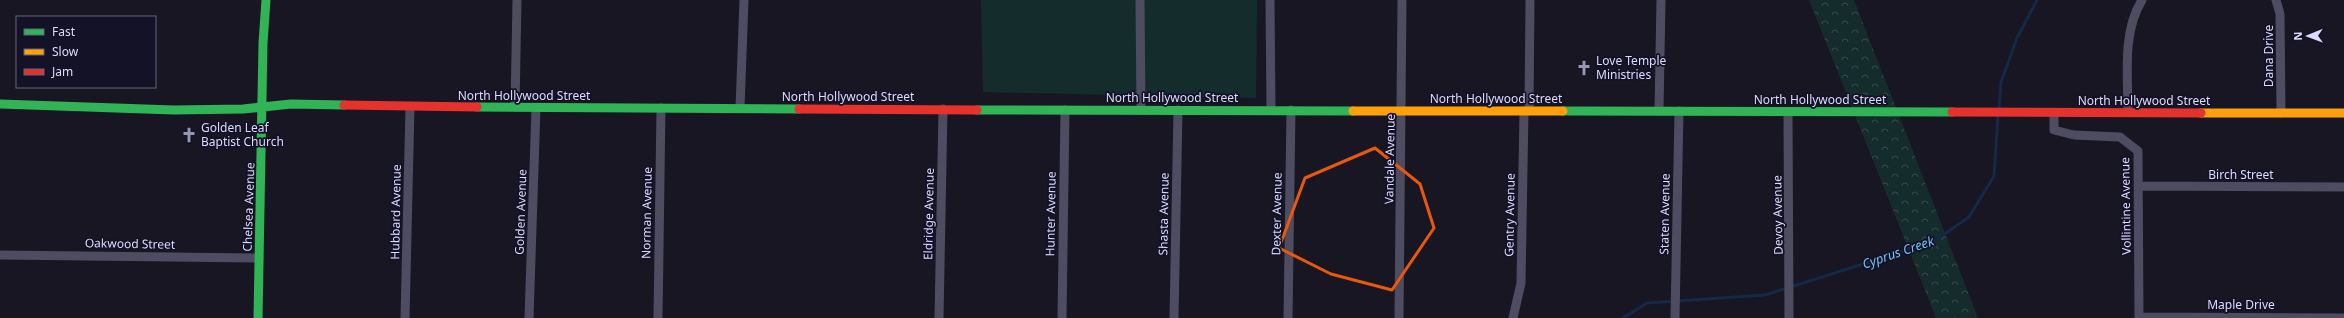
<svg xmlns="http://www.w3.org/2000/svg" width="2344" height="318" font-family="'Noto Sans',sans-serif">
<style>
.green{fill:#152c2c}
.forest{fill:url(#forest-crowns)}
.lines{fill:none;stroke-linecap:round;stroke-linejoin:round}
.stream{stroke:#132945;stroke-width:3}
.street{stroke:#4d4c61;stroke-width:9}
.fast{stroke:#30b455;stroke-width:9}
.slow{stroke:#ff9f0a;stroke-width:9}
.jam{stroke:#e5322d;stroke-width:9}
.marked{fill:none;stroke:#e8590c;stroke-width:3;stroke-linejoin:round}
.labels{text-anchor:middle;stroke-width:3.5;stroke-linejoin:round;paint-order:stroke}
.street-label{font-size:12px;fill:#dcdbfc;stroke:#141226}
.poi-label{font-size:12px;fill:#dcdbfc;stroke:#141226;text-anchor:start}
.water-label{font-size:13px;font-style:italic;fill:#72c0f3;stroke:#141226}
</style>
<defs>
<pattern id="forest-crowns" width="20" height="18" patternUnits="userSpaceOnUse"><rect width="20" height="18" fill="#152c2c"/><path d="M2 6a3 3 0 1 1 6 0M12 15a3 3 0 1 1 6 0" fill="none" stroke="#364a4c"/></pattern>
</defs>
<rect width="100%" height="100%" fill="#181622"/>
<path class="green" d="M 981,0 L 1257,0 L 1256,98 L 983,92 Z"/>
<path class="forest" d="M 1809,0 L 1854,0 L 1978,318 L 1936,318 Z"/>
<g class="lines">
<path class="stream" d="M 1999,109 L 2001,82 L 2017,38 L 2037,0
M 1623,318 L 1647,303 L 1765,295 L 1933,242 L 1969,217 L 1994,176 L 1998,115"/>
<path class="street" d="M 1140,0 L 1141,110
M 1270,0 L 1271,110
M 2276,0 L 2280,14 L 2281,113
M 515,107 L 517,0
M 740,108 L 744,0
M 1529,111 L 1530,0
M 1659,111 L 1661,0
M 1788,112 L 1789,318
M 2128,112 C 2128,76 2122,32 2142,0
M 2054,113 L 2054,130 L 2074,135 L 2120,137 L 2138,151 L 2139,318
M 2139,186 L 2344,187
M 0,255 L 259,258
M 2139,317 L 2344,318
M 405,318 L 410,107
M 529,318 L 536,108
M 658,318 L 661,108
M 939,318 L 943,109
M 1062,318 L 1065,110
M 1174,318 L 1178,110
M 1288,318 L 1291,110
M 1399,318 L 1402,0
M 1513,318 L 1521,283 L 1524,111
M 1675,318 L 1679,111"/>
<path class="fast" d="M 0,104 L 174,110 L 243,109 L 291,104 L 344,105
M 477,107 L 799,109
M 977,110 L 1353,111
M 1563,111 L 1952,112
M 258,318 L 263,43 L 266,0"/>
<path class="slow" d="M 1353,111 L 1563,111
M 2201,113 L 2344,113"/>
<path class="jam" d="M 344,105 L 477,107
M 799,109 L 977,110
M 1952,112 L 2201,113"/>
</g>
<path class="marked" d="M 1375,148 L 1420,184 L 1434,228 L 1392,290 L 1331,274 L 1279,248 L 1305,178 Z"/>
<defs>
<symbol id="church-bare" viewBox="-9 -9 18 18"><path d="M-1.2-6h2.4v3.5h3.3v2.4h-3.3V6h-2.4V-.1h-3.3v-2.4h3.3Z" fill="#9796b0" stroke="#141226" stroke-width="2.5" paint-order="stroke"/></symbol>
</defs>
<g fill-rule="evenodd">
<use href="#church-bare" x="1573" y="57" width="22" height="22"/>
<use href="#church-bare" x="178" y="124" width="22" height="22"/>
</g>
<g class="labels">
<g class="street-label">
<text transform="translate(2269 56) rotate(-90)" y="4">Dana Drive</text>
<text x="524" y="100">North Hollywood Street</text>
<text x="848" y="101">North Hollywood Street</text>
<text x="1172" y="102">North Hollywood Street</text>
<text x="1496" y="103">North Hollywood Street</text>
<text x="1820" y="104">North Hollywood Street</text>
<text x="2144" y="105">North Hollywood Street</text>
<text transform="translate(1390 159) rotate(-89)" y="4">Vandale Avenue</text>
<text x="2241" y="179">Birch Street</text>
<text transform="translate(2126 206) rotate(-91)" y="4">Vollintine Avenue</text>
<text transform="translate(249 207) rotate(-88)" y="4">Chelsea Avenue</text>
<text transform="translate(396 212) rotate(-89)" y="4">Hubbard Avenue</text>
<text transform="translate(521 212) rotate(-88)" y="4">Golden Avenue</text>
<text transform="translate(647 213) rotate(-89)" y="4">Norman Avenue</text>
<text transform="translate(929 214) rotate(-89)" y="4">Eldridge Avenue</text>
<text transform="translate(1051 214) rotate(-89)" y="4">Hunter Avenue</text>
<text transform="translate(1164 214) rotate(-89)" y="4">Shasta Avenue</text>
<text transform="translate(1277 214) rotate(-89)" y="4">Dexter Avenue</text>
<text transform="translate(1665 214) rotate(-89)" y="4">Staten Avenue</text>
<text transform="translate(1510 215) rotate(-89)" y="4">Gentry Avenue</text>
<text transform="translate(1778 215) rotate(-91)" y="4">Devoy Avenue</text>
<text transform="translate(130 244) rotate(1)" y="4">Oakwood Street</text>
<text x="2241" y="309">Maple Drive</text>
</g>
<g class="poi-label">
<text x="1596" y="65">Love Temple<tspan x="1596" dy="14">Ministries</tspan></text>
<text x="201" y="132">Golden Leaf<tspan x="201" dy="14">Baptist Church</tspan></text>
</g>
<g class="water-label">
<text transform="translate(1898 252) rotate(-19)" y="5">Cyprus Creek</text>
</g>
</g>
<rect x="16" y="16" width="140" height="72" fill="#141226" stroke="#64627c"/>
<rect x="24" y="29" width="20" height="6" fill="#30b455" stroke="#64627c"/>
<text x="52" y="36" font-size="12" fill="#dcdbfc">Fast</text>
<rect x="24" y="49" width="20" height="6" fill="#ff9f0a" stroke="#64627c"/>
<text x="52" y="56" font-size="12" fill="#dcdbfc">Slow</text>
<rect x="24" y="69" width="20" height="6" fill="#e5322d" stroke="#64627c"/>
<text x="52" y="76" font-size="12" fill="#dcdbfc">Jam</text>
<g transform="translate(2308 36) rotate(269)" stroke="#141226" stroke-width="3" paint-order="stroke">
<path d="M0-3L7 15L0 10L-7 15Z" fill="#dcdbfc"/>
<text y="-6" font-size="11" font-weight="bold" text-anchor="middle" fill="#dcdbfc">N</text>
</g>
</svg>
